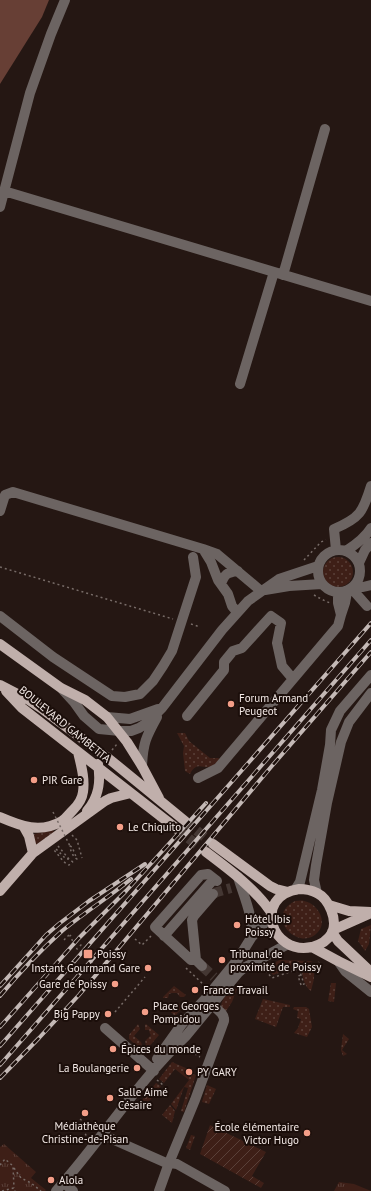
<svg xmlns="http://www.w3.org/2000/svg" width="371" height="1191" font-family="'PT Sans',sans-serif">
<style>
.grass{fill:url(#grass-dots)}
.park{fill:url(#park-tufts)}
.garden{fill:url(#garden-furrows)}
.water{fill:#673f35}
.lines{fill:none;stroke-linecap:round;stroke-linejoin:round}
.minor-tunnel{stroke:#443733;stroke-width:10;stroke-dasharray:10 5;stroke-linecap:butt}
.major-tunnel{stroke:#443733;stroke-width:10;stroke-dasharray:10 5;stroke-linecap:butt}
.path{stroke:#776b67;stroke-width:1.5;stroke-dasharray:2 3;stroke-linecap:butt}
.minor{stroke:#6c6462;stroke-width:10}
.major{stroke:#c0afab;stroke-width:10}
.rail-casing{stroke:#c4b9b6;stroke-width:4}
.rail{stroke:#1b0e0a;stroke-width:2.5;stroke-dasharray:8;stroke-linecap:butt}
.path-bridge{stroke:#776b67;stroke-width:1.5;stroke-dasharray:2 3;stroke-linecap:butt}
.poi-dot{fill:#f49e88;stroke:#1b0e0a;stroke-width:1.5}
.labels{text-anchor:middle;stroke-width:4;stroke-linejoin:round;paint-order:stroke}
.poi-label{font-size:11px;fill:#f4eae7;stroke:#1b0e0a;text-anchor:start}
.street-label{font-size:11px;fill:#f4eae7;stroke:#1b0e0a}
</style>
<defs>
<pattern id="grass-dots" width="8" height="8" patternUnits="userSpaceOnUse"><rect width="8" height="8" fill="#3e1f17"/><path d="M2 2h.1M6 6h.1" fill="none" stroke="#5a4039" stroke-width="1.8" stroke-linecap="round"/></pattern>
<pattern id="park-tufts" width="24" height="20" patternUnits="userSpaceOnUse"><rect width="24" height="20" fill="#3e1f17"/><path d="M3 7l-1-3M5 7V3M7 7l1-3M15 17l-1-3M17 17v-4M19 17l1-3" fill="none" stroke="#5a4039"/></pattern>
<pattern id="garden-furrows" width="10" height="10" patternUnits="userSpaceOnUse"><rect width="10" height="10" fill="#3e1f17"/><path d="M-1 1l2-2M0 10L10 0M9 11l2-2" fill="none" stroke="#5a4039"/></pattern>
</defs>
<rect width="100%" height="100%" fill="#251713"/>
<path class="grass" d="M323 572a15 15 0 1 1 30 0a15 15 0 1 1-30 0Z
M 177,733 L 185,733 L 189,741 L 210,758 L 218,758 L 220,759 C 218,761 215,764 213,766 C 204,770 197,760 190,774 L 185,771 L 183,753 L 184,746 Z
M 53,830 L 54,832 L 37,844 L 35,844 L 34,834 Z
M 295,901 C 298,901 301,900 304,901 C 317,903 328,921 318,932 C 300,953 263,917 295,901 Z
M 371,925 L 369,944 L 365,951 L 358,941 L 361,929 Z
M 280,960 L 312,961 L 313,961 L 273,975 L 266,966 Z
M 314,967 L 314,979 L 311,991 C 305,987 303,979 302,972 L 306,969 Z
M 331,983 L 336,983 L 334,1002 L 328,1001 Z
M 174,986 L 186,995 L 184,997 L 180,997 L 177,993 L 172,993 L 169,994 L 168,998 L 163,998 L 163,997 Z
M 235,987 L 237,989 L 232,1002 L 226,1011 L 221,1007 C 221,1000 229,990 235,987 Z
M 263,999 L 290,1005 L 290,1007 L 283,1007 L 276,1027 L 255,1019 Z
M 180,1003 L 185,1003 L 186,1004 L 175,1016 L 163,1005 L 169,1004 L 172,1007 L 175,1008 L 178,1007 Z
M 294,1007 L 306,1007 L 309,1009 L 312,1027 L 307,1037 L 294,1033 L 298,1028 L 301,1019 L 297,1018 L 298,1011 L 293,1009 Z
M 138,1024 L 140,1029 L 134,1036 L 141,1042 L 142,1045 L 139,1048 L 129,1039 L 129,1035 Z
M 146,1024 L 159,1035 L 148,1048 L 146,1046 L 145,1041 L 151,1035 L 150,1034 L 149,1030 L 145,1030 L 145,1025 Z
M 343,1034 L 349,1039 L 342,1050 L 347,1054 L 343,1056 L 341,1050 Z
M 172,1062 L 188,1069 L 186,1073 L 196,1075 L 184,1112 L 181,1111 L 188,1088 L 184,1087 L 176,1110 L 171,1104 L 189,1080 L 175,1069 L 164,1083 L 159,1079 Z
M 156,1083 L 161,1086 L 147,1104 L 142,1100 Z
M 207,1085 L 216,1089 L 209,1104 L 202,1102 Z
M 170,1105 L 175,1111 L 172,1123 L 162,1115 Z
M 191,1135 L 195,1136 L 190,1150 L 186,1148 Z"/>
<path class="park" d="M 4,1144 L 36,1172 L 31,1178 L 46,1190 L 45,1191 L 0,1191 L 0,1147 Z
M 339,1182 L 354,1184 L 371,1191 L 334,1191 Z"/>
<path class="garden" d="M 210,1125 L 266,1152 L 252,1176 L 264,1183 L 261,1188 L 200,1154 Z"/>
<path class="water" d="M 0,0 L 49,0 L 42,17 L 0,84 Z"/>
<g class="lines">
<path class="minor-tunnel" d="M 213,894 L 217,892 L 231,888
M 202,966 L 214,977"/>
<path class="major-tunnel" d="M 185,821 L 213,844
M 177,829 L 206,852"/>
<path class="path" d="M 304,560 L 321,542 L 326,540
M 0,567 L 173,619
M 314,595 L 321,599 L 330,603
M 191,624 L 200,627
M 112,750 L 117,744
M 72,835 L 77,840 L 82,858
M 58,846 L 69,859 L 73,862
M 70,846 L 72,847 L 77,859 C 73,857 70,850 70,846 Z
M 69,859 L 66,859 L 56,849 L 54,850 L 64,862 L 69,865 L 73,862
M 71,935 L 70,936 L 77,949 L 96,965 L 106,971
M 135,939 L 142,945 L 151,936
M 64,940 L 69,935
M 80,946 L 82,944
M 186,968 L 204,985
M 299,969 L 304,984 L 301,985
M 261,970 L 262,971 L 266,971 L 272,978 L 313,964 L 316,965 L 319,962
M 301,985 L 298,976 L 301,975
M 115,1012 L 145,977
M 186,1049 L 200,1057
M 157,1080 L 163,1085
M 80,1119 L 94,1130
M 85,1124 C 83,1129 85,1134 88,1139
M 0,1165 L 5,1159 L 13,1166 L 14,1188
M 14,1168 L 21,1178 L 31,1183 L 41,1191
M 2,1191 L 14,1188 L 15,1191"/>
<path class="minor" d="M 4,191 L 371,301
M 0,207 L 30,93 L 51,34 L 65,0
M 283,275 L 325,129
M 240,384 L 274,272
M 0,511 L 5,495 L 13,492 L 203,549
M318 571a21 21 0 1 1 42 0a21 21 0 1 1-42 0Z
M 336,550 L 334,529 C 360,518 363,512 371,486
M 346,551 C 355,545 365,538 371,528
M 359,563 L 365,550 L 371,543
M 221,584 C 225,573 227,573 238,571
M 354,587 L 363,587 L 371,585
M 352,589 L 367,606
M 265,590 L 289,586 L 322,584
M 338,593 L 338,603 L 341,615 L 345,603 L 347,592
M 237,612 L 232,606 L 228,594 L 218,580 L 211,562 L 203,549 L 217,554 L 261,591
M 0,616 L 53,657 L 112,696 L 125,697 L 140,694 L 153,681 L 163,666 L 172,651 L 196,577 L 193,557
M 63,690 L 74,702 L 84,716 L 99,729 L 120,731 L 131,731 L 139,728 L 147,723 L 162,708 L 222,630 L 248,601 L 279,579 L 318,566
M 187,716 L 224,670 L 224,662 L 233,651 L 242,648 L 271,616 L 281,623 L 277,643 L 282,666 L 293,679
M 107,717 L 130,719 L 158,709
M 142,766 C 143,743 146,737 157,717
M 198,778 L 218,768 L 332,633 L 338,626 L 341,615
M 238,877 C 243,894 255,920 251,938
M 295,890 L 300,882 L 322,790 L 330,745 L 331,730 L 340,711 L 371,675
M 317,893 L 314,880 L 316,865 L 327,803 L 341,742 L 349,722 L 371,693
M 164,936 L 214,879
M 196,960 L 192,920 L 194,916 L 213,894
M 338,961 L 345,971 L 371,992
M 202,966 L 196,960 L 191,960 L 155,927 L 201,875 L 208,874 L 217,881
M 105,1028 L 154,1071
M 157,1059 L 182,1024 L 207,997 L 238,959 L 251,938 L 271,916
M 103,1135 L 164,1162 L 177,1164 L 225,1191
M 64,1183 L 73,1191
M 56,1191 C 101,1141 137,1082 186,1036 L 238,973 L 244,968 L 288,944
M 159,1191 L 169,1163 L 195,1100 L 224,1021 C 225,1014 218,1010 212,1005"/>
<path class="major" d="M 0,644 L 61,688 L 85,700 L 107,717 L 127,742 L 142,766 L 159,798
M 0,685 L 29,700 L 41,708 L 108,758 L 185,821
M 6,691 L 22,708 L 177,829
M 87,811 C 99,797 101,782 98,764
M 0,817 C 21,826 40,834 62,821 C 66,818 69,814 73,810 C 78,805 82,800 83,792 C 85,778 81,765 78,752
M 24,827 L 29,836 L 33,853
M 213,844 L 270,886 L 276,889 L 288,892
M 206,852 C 230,870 254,888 271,912
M 299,889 C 305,889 311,890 317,893 C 329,899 338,920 332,933 C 328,940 320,945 312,947 C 271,956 252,896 299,889 Z
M 0,891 L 33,853 L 105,801 L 111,798 L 131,793
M 329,905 L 349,911 L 371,912
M 333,930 L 371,913
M 332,932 L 338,941 L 371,972
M 312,947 L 338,961 L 371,977"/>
<defs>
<path id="rail" d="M 0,986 L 46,935 L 60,923 L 89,901 L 145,864
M 0,996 C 19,973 40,951 62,931 C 84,913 109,897 131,879
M 0,1027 L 79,938 L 126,891 L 206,803
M 0,1046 L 371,623
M 0,1065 L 371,640
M 0,1078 L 39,1038 L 79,995 L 271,767 L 371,652"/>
</defs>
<use href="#rail" class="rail-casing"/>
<use href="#rail" class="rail"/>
<path class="path-bridge" d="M 53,812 L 70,846"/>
</g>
<g class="poi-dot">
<circle cx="231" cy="704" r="4"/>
<circle cx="34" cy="780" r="4"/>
<circle cx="120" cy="827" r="4"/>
<circle cx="237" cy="925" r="4"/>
<rect x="83" y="949" width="10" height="10" rx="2"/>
<circle cx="222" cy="960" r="4"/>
<circle cx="148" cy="968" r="4"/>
<circle cx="115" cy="984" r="4"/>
<circle cx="195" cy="990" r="4"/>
<circle cx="145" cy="1012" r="4"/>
<circle cx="108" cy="1014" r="4"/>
<circle cx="113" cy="1049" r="4"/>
<circle cx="137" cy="1068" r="4"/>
<circle cx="189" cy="1072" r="4"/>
<circle cx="110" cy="1098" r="4"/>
<circle cx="85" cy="1113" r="4"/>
<circle cx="307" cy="1133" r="4"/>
<circle cx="51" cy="1180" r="4"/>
</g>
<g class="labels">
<g class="poi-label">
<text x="239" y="702">Forum Armand<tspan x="239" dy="13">Peugeot</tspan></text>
<text x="42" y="784">PIR Gare</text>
<text x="128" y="831">Le Chiquito</text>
<text x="245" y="923">Hôtel Ibis<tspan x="245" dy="13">Poissy</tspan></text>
<text x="97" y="958">Poissy</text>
<text x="230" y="958">Tribunal de<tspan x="230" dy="13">proximité de Poissy</tspan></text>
<text x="140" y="972" text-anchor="end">Instant Gourmand Gare</text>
<text x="107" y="988" text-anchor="end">Gare de Poissy</text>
<text x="203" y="994">France Travail</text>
<text x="153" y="1010">Place Georges<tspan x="153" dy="13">Pompidou</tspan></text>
<text x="100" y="1018" text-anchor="end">Big Pappy</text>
<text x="121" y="1053">Épices du monde</text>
<text x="129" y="1072" text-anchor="end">La Boulangerie</text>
<text x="197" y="1076">PY GARY</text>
<text x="118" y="1096">Salle Aimé<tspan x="118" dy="13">Césaire</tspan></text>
<text x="85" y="1130" text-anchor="middle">Médiathèque<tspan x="85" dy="13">Christine-de-Pisan</tspan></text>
<text x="299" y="1131" text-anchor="end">École élémentaire<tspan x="299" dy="13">Victor Hugo</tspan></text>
<text x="59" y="1184">Alola</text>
</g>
<g class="street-label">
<text transform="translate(65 724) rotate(39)" y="4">BOULEVARD GAMBETTA</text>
</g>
</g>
</svg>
